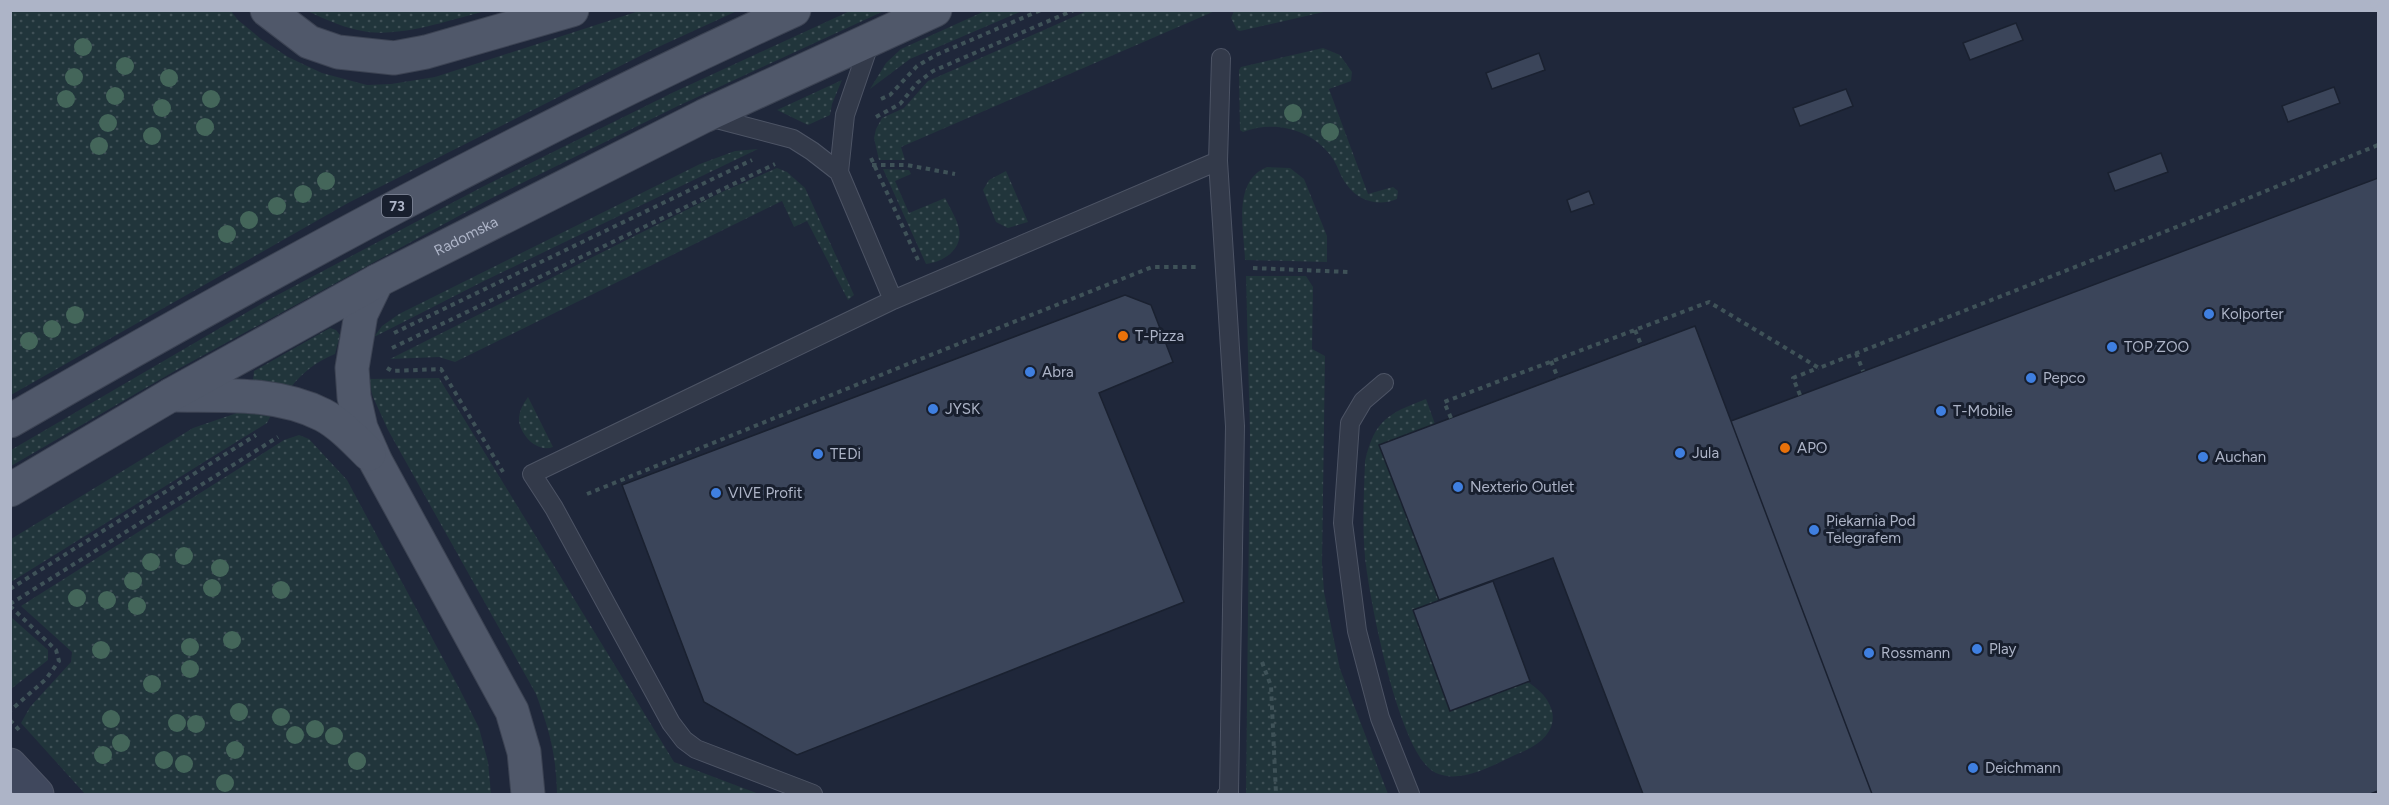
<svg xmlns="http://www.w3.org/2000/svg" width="2389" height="805" font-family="Figtree,sans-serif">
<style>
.grass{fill:url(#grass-dots)}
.building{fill:#3b455a;stroke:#1a2130;stroke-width:1.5}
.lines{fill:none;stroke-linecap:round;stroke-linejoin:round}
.lane-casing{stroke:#4d5465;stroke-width:20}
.secondary-casing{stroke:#4d5465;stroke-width:35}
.primary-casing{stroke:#3c4353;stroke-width:35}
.path{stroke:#3f5258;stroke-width:4;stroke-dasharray:4.5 4.5;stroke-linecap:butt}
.lane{stroke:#333a4a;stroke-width:18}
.secondary{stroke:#40485d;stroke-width:33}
.primary{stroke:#50586a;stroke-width:33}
.tree{fill:#44665a}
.shop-dot{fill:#3f7fe0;stroke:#181f2e;stroke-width:2}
.food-dot{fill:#e8710a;stroke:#181f2e;stroke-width:2}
.labels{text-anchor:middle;stroke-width:6;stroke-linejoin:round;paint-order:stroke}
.shield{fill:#181f2e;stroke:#808799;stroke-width:1.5}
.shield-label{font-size:14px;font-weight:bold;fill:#adb4c7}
.street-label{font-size:15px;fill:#adb4c7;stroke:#181f2e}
.poi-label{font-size:15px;fill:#adb4c7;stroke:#181f2e;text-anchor:start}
</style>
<defs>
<pattern id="grass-dots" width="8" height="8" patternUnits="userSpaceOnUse" patternTransform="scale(1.5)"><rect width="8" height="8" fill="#21353b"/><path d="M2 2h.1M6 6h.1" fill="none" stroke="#3f5056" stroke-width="1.8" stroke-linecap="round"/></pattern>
</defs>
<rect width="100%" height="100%" fill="#1f273a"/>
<path class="grass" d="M 11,10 L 231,11 L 238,20 L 261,39 L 288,57 L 322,73 L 367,85 L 391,84 L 435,77 L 639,11 L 737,11 L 654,49 L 348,203 L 11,395 Z
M 852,10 L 884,11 L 678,106 L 488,200 L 180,368 L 11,466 L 11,450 L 268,300 L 484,186 L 674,92 Z
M 307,11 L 486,11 C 449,20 406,36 368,32 C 346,29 327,20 307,11 Z
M 985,11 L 1022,11 L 910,59 L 870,89 L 886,63 L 901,49 Z
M 1087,11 L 1215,11 L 901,147 L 905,160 L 879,160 L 874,138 L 876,129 L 882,118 L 904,108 L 928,81 Z
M 1234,11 L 1234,10 L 1328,11 L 1240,31 L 1237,30 L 1231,18 Z
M 1323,48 L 1340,55 L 1352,72 L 1351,81 L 1329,89 L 1368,194 L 1393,187 L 1398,191 L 1397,199 C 1379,207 1358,201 1347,185 C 1340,177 1338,165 1331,156 C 1311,129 1274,120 1243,132 L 1240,130 L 1239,70 L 1241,67 Z
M 842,80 L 832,104 L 830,115 L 808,125 L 777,110 Z
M 758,149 L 484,281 L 374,337 L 382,326 L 399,314 L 700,164 L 735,151 Z
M 1267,167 L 1290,168 L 1304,179 L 1327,236 L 1327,262 L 1245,260 C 1244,230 1232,181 1267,167 Z
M 777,168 L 787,172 L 805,188 L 854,295 L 848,300 L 807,221 L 794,227 L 782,201 L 455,362 L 439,357 L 390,359 L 724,191 Z
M 883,169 L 909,170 L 911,174 L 895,181 L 909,213 L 945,198 C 950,208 957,219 959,229 C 963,250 943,262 926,264 Z
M 1006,171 L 1028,222 L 1008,228 L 996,222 L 983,190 L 989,180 Z
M 1246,276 L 1306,276 L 1313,287 L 1312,349 L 1325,356 L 1322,563 L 1324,592 L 1340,669 L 1388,794 L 1246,794 L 1250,435 Z
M 330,328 L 336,330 L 340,335 L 335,354 C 316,362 304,371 291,387 L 253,380 L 254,371 Z
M 439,378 L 674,762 L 759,794 L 557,794 C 556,754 550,732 536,694 L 388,430 L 373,397 L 368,379 Z
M 528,397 L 553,447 C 537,453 520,435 519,420 C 519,411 523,404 528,397 Z
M 1426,399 L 1435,424 L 1379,445 L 1439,600 L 1413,610 L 1450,711 L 1528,682 C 1563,705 1561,736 1522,752 C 1498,762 1463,785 1436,773 C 1399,757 1369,597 1365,557 C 1362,525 1364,493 1365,461 C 1375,419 1388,414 1426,399 Z
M 257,411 L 272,413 L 267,423 L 11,582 L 11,539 L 193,428 L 237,413 Z
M 299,435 L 309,439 L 347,480 L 459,688 L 479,728 L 488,762 L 491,794 L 85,794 L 21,723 L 30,707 L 71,662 L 72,652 L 21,606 L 284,440 Z
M 11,617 L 48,650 L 48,660 L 11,689 Z"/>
<path class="building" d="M 2016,23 L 2023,40 L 1970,60 L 1963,43 Z
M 1539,53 L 1545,70 L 1492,89 L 1486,73 Z
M 2334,87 L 2340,103 L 2288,122 L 2282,106 Z
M 1846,89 L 1853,106 L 1800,126 L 1793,108 Z
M 2161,153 L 2168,172 L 2115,191 L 2108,173 Z
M 2378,178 L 2378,791 L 2370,794 L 1872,794 L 1731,421 Z
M 1589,191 L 1594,204 L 1571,212 L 1567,200 Z
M 1125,295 L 1151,305 L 1173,362 L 1099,393 L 1184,602 L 797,755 L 704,702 L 622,485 Z
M 1695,326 L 1731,421 L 1872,794 L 1643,794 L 1553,558 L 1439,600 L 1379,445 Z
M 1493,581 L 1530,681 L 1450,711 L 1413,610 Z"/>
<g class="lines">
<defs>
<path id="lane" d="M 871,39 L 845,115 L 839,172 L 893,300
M 1221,58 L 1218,161 L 1235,426 L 1229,793 L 1227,794
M 709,117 L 793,139 L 812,151 L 839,172
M 1384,383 L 1363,401 L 1350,423 L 1343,523 L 1357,631 L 1380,718 L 1410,794
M 813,794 L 696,749 L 684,740 L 671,723 L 554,508 L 532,474 L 893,300 L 1218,161"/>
<path id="secondary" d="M 10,765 L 37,794"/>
<g id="primary">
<path d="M 267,10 L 309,42 L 338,52 L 394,58 L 426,52 L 572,10"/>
<path d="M 377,281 L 361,314 L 352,368 L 354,397 L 361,428 L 376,462 L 512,711 L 524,752 L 528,794"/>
<path d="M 171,395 C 222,396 276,391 323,415 C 340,424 355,440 369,454"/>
<path d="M 10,421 C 266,273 525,133 794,10"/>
<path id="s1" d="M 10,490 L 171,395 L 377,281 L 704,116 L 935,10"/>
</g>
</defs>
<use href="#lane" class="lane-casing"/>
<use href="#secondary" class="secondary-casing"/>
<use href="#primary" class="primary-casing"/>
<path class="path" d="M 1229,11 L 1229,10
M 881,99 L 890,95 L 917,66 L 936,55 L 1041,10
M 876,117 L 900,104 L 917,83 L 933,71 L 1074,10
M 871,158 L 918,260
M 872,165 L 907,165 L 955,174
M 1253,268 L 1348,272
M 1635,330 L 1642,347
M 394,333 L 752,160
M 392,348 L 775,164
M 1856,353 L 1863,371
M 1551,361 L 1558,378
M 387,368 L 392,371 L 441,369 L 503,472
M 1800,395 L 1793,378 L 1818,368
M 1451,418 L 1444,402 L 1709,302 L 1819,368 L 2212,213 L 2378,145
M 587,494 L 903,366 L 1152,267 L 1197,267
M 10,589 L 256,435
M 10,604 L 278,437
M 10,606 L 56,650 L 59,661 L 46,679 L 10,711
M 1262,662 L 1271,686 L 1276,794
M 10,720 L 19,730"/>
<use href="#lane" class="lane"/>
<use href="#secondary" class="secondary"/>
<use href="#primary" class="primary"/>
</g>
<g class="tree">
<circle cx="83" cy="47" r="9"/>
<circle cx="125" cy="66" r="9"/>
<circle cx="74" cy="77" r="9"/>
<circle cx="169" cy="78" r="9"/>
<circle cx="115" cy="96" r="9"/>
<circle cx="66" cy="99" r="9"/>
<circle cx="211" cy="99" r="9"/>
<circle cx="162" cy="108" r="9"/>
<circle cx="1293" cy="113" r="9"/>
<circle cx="108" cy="123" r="9"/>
<circle cx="205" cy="127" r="9"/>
<circle cx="1330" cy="132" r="9"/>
<circle cx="152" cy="136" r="9"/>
<circle cx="99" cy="146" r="9"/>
<circle cx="326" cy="181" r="9"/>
<circle cx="303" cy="194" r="9"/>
<circle cx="277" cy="206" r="9"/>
<circle cx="249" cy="220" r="9"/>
<circle cx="227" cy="234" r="9"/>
<circle cx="75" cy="315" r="9"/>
<circle cx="52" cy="329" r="9"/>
<circle cx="29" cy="341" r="9"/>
<circle cx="184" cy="556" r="9"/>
<circle cx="151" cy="562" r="9"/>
<circle cx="220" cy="568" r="9"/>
<circle cx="133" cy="581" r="9"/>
<circle cx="212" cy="588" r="9"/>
<circle cx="281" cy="590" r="9"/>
<circle cx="77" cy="598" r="9"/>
<circle cx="107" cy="600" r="9"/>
<circle cx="137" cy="606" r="9"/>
<circle cx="232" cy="640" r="9"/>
<circle cx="190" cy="647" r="9"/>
<circle cx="101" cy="650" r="9"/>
<circle cx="190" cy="669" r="9"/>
<circle cx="152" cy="684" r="9"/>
<circle cx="239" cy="712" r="9"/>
<circle cx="281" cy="717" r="9"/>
<circle cx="111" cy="719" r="9"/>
<circle cx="177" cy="723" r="9"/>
<circle cx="196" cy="724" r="9"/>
<circle cx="315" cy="729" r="9"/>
<circle cx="295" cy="735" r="9"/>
<circle cx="334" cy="736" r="9"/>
<circle cx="121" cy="743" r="9"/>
<circle cx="235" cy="750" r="9"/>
<circle cx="103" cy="755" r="9"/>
<circle cx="164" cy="760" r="9"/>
<circle cx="357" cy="761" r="9"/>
<circle cx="184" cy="764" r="9"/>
<circle cx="225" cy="783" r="9"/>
</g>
<g class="shop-dot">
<circle cx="2209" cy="314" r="6"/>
<circle cx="2112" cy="347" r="6"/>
<circle cx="1030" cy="372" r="6"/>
<circle cx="2031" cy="378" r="6"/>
<circle cx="933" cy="409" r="6"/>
<circle cx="1941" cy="411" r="6"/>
<circle cx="1680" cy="453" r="6"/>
<circle cx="818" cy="454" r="6"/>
<circle cx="2203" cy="457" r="6"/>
<circle cx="1458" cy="487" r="6"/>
<circle cx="716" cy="493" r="6"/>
<circle cx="1814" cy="530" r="6"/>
<circle cx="1977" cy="649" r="6"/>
<circle cx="1869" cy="653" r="6"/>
<circle cx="1973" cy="768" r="6"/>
</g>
<g class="food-dot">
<circle cx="1123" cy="336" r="6"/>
<circle cx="1785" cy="448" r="6"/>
</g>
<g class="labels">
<rect class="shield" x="382" y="195" width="30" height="22" rx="4.5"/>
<g class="shield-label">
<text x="397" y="211">73</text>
</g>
<g class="street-label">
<text dy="5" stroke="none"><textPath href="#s1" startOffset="522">Radomska</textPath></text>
</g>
<g class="poi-label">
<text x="2221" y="319">Kolporter</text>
<text x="1135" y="341">T-Pizza</text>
<text x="2124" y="352">TOP ZOO</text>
<text x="1042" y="377">Abra</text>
<text x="2043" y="383">Pepco</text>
<text x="945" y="414">JYSK</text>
<text x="1953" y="416">T-Mobile</text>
<text x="1797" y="453">APO</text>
<text x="1692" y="458">Jula</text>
<text x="830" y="459">TEDi</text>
<text x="2215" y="462">Auchan</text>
<text x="1470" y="492">Nexterio Outlet</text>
<text x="728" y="498">VIVE Profit</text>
<text x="1826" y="526">Piekarnia Pod<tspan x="1826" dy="17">Telegrafem</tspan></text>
<text x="1989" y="654">Play</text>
<text x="1881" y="658">Rossmann</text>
<text x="1985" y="773">Deichmann</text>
</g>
</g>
<rect width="2389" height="805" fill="none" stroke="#adb4c7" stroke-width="24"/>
</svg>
